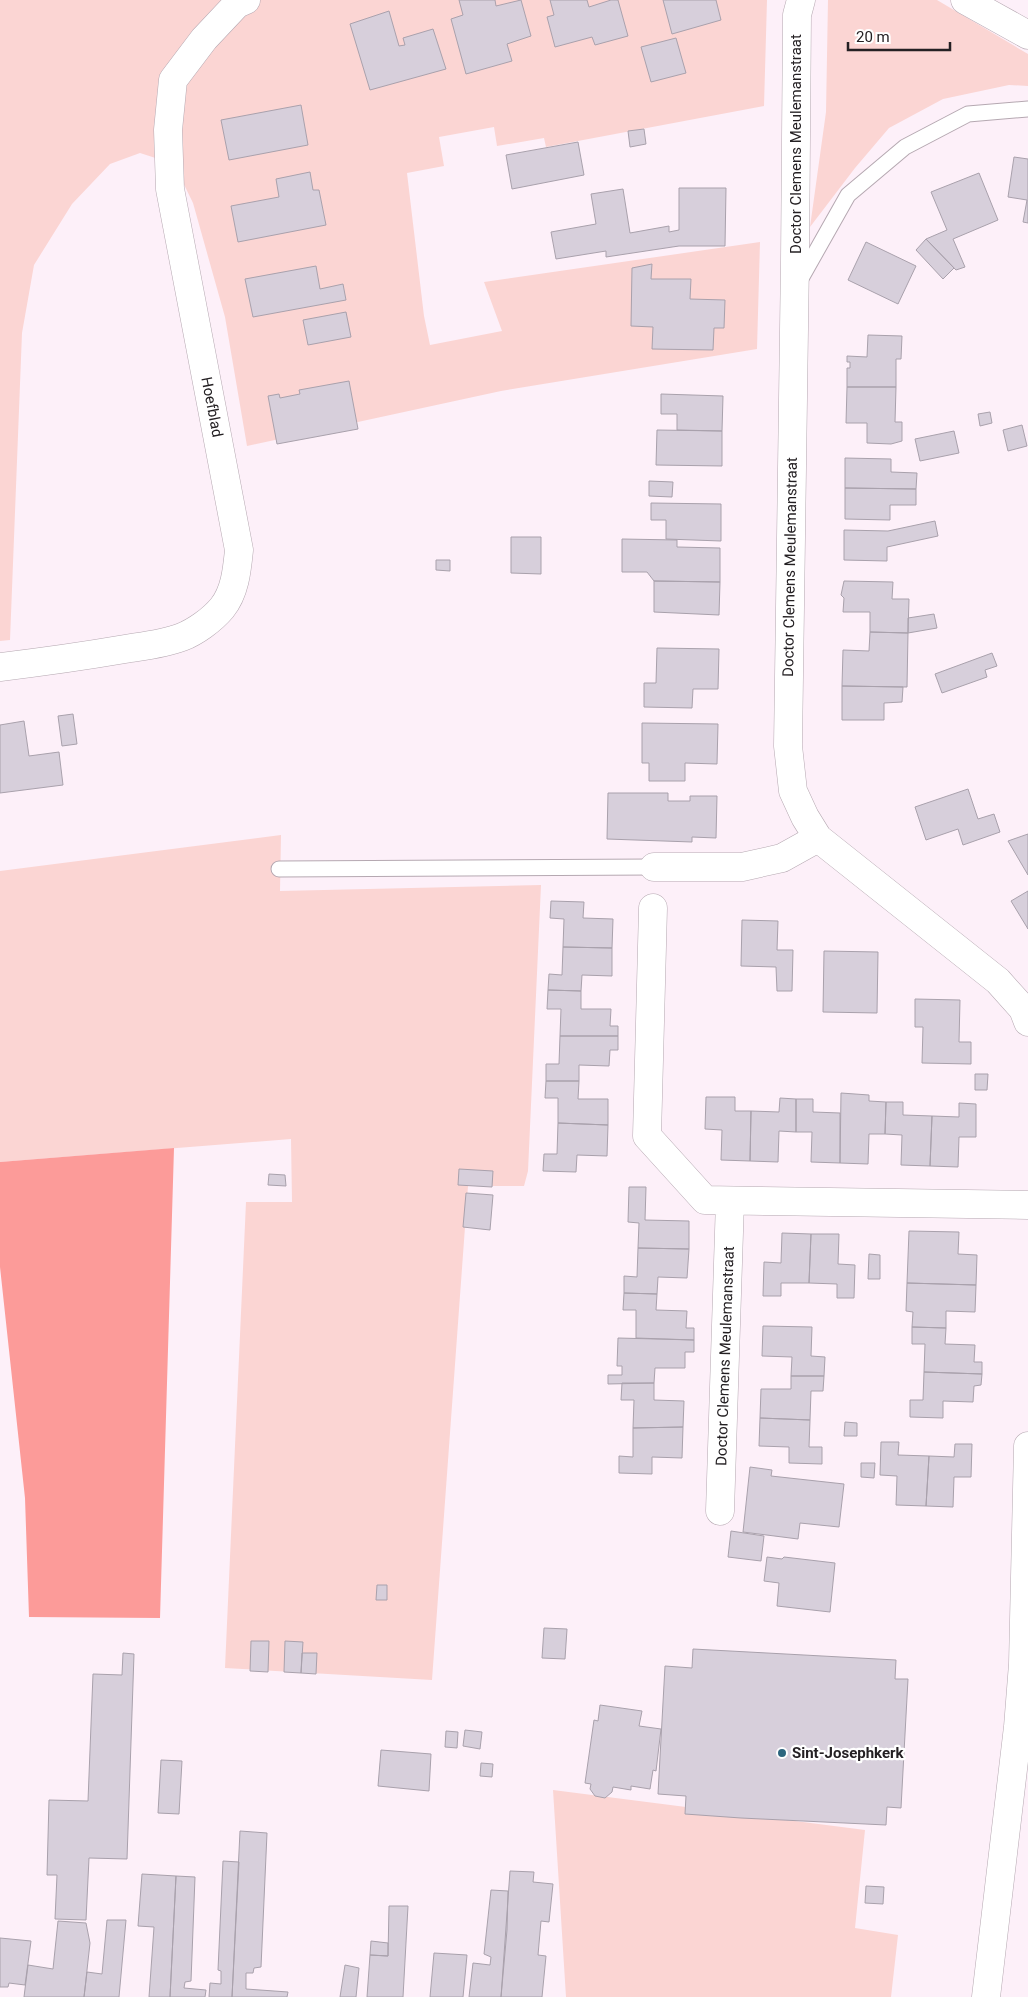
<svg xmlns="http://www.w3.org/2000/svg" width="1028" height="1997" font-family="Roboto,sans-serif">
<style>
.green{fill:#fbd5d3}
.forest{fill:#fc9b99}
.building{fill:#d7cfdb;stroke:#a9a1ac}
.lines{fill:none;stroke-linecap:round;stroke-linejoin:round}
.service-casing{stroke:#b5a8b1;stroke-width:17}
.minor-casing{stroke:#b5a8b1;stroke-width:29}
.service{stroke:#fff;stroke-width:15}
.minor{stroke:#fff;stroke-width:28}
.poi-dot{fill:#2c657e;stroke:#fff;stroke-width:2}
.labels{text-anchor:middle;stroke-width:4.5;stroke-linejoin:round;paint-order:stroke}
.street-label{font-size:15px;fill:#242023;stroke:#fff}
.poi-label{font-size:15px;font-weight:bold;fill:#242023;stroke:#fff;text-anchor:start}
</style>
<rect width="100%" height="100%" fill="#fdf0f9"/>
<path class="green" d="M 0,0 L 767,0 L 764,106 L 546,147 L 544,138 L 497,146 L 494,127 L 439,137 L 444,166 L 407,173 L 424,316 L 430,345 L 502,331 L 484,282 L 760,242 L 757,349 L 501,391 L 247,446 L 225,317 L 193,203 L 174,164 L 140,153 L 110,164 L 72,204 L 34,265 L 22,333 L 10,640 L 0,641 Z
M 828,0 L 937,0 L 1028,54 L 1028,86 L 1009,85 L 943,99 L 889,128 L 855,168 L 810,227 L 826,112 Z
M 281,835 L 280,891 L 541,885 L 528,1171 L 524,1186 L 468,1186 L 432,1680 L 225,1668 L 246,1202 L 292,1202 L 291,1139 L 0,1162 L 0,871 Z
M 553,1790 L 865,1830 L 855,1928 L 898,1935 L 891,1997 L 566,1997 Z"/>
<path class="forest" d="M 174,1148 L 160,1618 L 29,1617 L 25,1498 L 0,1267 L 0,1162 Z"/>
<path class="building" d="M 459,0 L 495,0 L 496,6 L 521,0 L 531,36 L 507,44 L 512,61 L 466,74 L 451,19 L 463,15 Z
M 550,0 L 587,0 L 589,7 L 611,0 L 618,0 L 628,36 L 595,45 L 592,37 L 555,47 L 547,17 L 554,15 Z
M 663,0 L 716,0 L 721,20 L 672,34 Z
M 389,11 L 399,46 L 405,45 L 403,38 L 433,29 L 446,69 L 370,90 L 350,24 Z
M 676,38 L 686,73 L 651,82 L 641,47 Z
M 301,105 L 308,145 L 229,160 L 221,120 Z
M 644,129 L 646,144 L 630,147 L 628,131 Z
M 578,142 L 584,175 L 512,189 L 506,155 Z
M 1014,157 L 1028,159 L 1028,223 L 1023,222 L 1027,200 L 1008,197 Z
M 310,172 L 313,190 L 319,190 L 326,225 L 238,242 L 231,206 L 279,197 L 276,179 Z
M 979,173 L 998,220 L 953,239 L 965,267 L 956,270 L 926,239 L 947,230 L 931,192 Z
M 679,188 L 726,188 L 725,246 L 679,246 L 606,257 L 606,251 L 556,259 L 551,232 L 596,224 L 591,194 L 623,189 L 630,233 L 669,226 L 669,232 L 679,230 Z
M 926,239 L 954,268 L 943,279 L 916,250 Z
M 866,242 L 916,266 L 898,304 L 848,280 Z
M 652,264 L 651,279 L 691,279 L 690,299 L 725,300 L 724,328 L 714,328 L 713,350 L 652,349 L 653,327 L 631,326 L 632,268 Z
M 316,266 L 320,289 L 343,284 L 346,300 L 253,317 L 245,279 Z
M 346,312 L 351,337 L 308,345 L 303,320 Z
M 868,335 L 902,336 L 901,359 L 896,359 L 896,387 L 847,387 L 847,368 L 850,368 L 850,362 L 847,362 L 847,356 L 867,357 Z
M 349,381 L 358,429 L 277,444 L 268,396 L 279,394 L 280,398 L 300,394 L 299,390 Z
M 847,387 L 896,387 L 895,422 L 902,422 L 902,441 L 891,444 L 867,443 L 867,423 L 846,423 Z
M 661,394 L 723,396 L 722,431 L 677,430 L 677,414 L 661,414 Z
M 990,412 L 992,423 L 980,426 L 978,414 Z
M 1022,425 L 1027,446 L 1008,451 L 1003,430 Z
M 657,430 L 722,431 L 722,466 L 656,465 Z
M 954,431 L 959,453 L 920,461 L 915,439 Z
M 845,458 L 891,459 L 891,472 L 917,473 L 916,489 L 845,488 Z
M 649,481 L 673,482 L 672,497 L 649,496 Z
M 845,488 L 916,489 L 916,505 L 890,505 L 890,520 L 845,519 Z
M 651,503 L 721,504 L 721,541 L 666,539 L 666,520 L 651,520 Z
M 935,521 L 938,536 L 887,547 L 887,561 L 844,560 L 844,530 L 888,531 Z
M 511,537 L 541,537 L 541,574 L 511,573 Z
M 622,539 L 677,540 L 677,547 L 720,548 L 720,582 L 654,581 L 647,572 L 622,572 Z
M 436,560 L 450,560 L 450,571 L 436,570 Z
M 654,581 L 720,582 L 719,615 L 654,612 Z
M 844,581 L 893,582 L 892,599 L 909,599 L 908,633 L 870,632 L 870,612 L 843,612 L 844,598 L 841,595 Z
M 934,614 L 937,628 L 908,633 L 908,618 Z
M 870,632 L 908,633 L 907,687 L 842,686 L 843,650 L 869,651 Z
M 657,648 L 719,649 L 718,689 L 693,689 L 692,708 L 644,707 L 644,683 L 656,683 Z
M 992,653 L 997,666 L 985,670 L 987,677 L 942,693 L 935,674 Z
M 842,686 L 903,687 L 902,702 L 884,703 L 884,720 L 842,720 Z
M 73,714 L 77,744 L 62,746 L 58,716 Z
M 24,721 L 29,756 L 59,752 L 63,785 L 0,793 L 0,725 Z
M 642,723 L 718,724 L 717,764 L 685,763 L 685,781 L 649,781 L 649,763 L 642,763 Z
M 968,789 L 978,819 L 994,814 L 1000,832 L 963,845 L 958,829 L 926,840 L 915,807 Z
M 608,793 L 668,793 L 668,801 L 690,801 L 690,796 L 717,796 L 716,838 L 692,837 L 692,842 L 607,839 Z
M 1028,834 L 1028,875 L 1008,841 Z
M 1028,891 L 1028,929 L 1011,901 Z
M 551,901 L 584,902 L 583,918 L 613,919 L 612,948 L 563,947 L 564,919 L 550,918 Z
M 742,920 L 778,921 L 777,950 L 793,950 L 792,991 L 777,991 L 776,967 L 741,966 Z
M 563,947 L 612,948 L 612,976 L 582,975 L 581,991 L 548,990 L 549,974 L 562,975 Z
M 824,951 L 878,952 L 877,1013 L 823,1012 Z
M 548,990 L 581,991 L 581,1009 L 611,1009 L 610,1026 L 618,1026 L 618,1036 L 560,1036 L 561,1009 L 547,1009 Z
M 915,999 L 960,1000 L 959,1042 L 971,1042 L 971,1064 L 922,1063 L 923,1027 L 915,1027 Z
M 560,1036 L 618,1036 L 618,1050 L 610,1050 L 609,1066 L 579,1065 L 579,1081 L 546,1081 L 546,1064 L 559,1064 Z
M 975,1074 L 988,1074 L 987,1090 L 975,1090 Z
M 546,1081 L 579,1081 L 578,1099 L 608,1099 L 608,1125 L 558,1123 L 558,1098 L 545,1098 Z
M 841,1093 L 869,1095 L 869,1101 L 886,1102 L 885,1134 L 869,1134 L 868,1164 L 840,1163 Z
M 706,1097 L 735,1097 L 735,1111 L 751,1111 L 750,1161 L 721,1160 L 722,1130 L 705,1129 Z
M 780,1098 L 796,1099 L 796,1132 L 779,1131 L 778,1162 L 750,1161 L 751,1111 L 779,1112 Z
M 796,1099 L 813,1099 L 813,1112 L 840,1113 L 840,1163 L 811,1162 L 812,1132 L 796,1132 Z
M 886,1102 L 903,1102 L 903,1115 L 932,1116 L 930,1166 L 901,1165 L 902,1135 L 885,1134 Z
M 959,1103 L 976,1104 L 976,1137 L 959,1137 L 958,1167 L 930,1166 L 932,1116 L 959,1117 Z
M 558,1123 L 608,1125 L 607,1156 L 577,1155 L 576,1172 L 543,1171 L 544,1154 L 557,1154 Z
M 459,1169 L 493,1171 L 492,1187 L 458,1185 Z
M 269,1174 L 285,1175 L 286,1186 L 268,1185 Z
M 629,1187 L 646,1187 L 645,1220 L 689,1221 L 689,1249 L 638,1248 L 639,1223 L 628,1222 Z
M 466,1193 L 493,1195 L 490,1230 L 463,1227 Z
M 909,1231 L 959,1232 L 958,1254 L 977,1255 L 976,1285 L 907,1283 Z
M 782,1233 L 811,1234 L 809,1283 L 781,1283 L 781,1296 L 763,1296 L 764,1262 L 781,1263 Z
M 811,1234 L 839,1234 L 838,1264 L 855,1265 L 854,1298 L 837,1298 L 837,1284 L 809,1283 Z
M 638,1248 L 689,1249 L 687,1278 L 658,1277 L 657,1294 L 624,1293 L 624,1276 L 637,1277 Z
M 869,1254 L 880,1255 L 880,1279 L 868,1279 Z
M 907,1283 L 976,1285 L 975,1312 L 946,1311 L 946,1328 L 912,1327 L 913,1312 L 906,1311 Z
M 624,1293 L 657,1294 L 656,1310 L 687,1311 L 686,1328 L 694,1328 L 694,1340 L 636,1338 L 636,1310 L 623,1310 Z
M 763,1326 L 812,1327 L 811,1356 L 825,1357 L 824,1376 L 791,1376 L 792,1357 L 762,1356 Z
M 912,1327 L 946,1328 L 945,1344 L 975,1345 L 974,1362 L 982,1362 L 982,1374 L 924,1372 L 925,1344 L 912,1344 Z
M 618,1338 L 694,1340 L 694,1352 L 685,1352 L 685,1368 L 655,1368 L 654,1383 L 608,1384 L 608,1375 L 622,1375 L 622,1366 L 617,1366 Z
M 924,1372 L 982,1374 L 981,1385 L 974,1386 L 973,1402 L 943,1401 L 943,1418 L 910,1417 L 910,1400 L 923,1400 Z
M 791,1376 L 824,1376 L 823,1391 L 811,1391 L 810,1420 L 760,1418 L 761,1389 L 791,1389 Z
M 622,1383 L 654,1383 L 654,1400 L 684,1401 L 683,1427 L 633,1428 L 634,1400 L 621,1400 Z
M 760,1418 L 810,1420 L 809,1447 L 822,1447 L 822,1464 L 789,1463 L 789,1447 L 759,1446 Z
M 845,1422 L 857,1423 L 857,1436 L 844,1436 Z
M 683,1427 L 682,1458 L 652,1457 L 652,1474 L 619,1473 L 619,1456 L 633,1457 L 633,1428 Z
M 881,1442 L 899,1442 L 898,1455 L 929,1456 L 926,1506 L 896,1505 L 897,1476 L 880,1475 Z
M 955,1444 L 972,1444 L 971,1477 L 954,1477 L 953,1507 L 926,1506 L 929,1456 L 954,1457 Z
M 861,1463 L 875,1463 L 874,1478 L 861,1477 Z
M 750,1467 L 772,1470 L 771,1476 L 844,1484 L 839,1527 L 800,1523 L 798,1539 L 743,1532 Z
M 731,1531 L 764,1536 L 761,1561 L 728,1557 Z
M 767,1557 L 782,1559 L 784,1557 L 835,1563 L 830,1612 L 777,1606 L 779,1583 L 764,1581 Z
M 377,1585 L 387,1585 L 387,1600 L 376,1600 Z
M 544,1628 L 567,1629 L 565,1659 L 542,1658 Z
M 251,1641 L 269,1641 L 268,1672 L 250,1671 Z
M 285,1641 L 303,1642 L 301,1673 L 284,1672 Z
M 693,1649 L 896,1660 L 895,1679 L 908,1679 L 901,1808 L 887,1807 L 886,1825 L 741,1818 L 685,1814 L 686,1796 L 658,1794 L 665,1666 L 692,1668 Z
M 123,1653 L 134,1654 L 127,1859 L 89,1858 L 86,1920 L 55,1919 L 57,1875 L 47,1875 L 49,1800 L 88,1801 L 93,1674 L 122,1675 Z
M 302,1653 L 317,1653 L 316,1674 L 301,1673 Z
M 600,1705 L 642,1711 L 639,1726 L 661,1729 L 656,1771 L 653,1770 L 650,1789 L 631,1786 L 631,1790 L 613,1787 L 612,1792 L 605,1798 L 595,1796 L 590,1789 L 591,1784 L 585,1783 L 594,1720 L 598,1721 Z
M 465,1730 L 482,1732 L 480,1749 L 463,1746 Z
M 446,1731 L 458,1732 L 457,1748 L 445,1747 Z
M 381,1750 L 431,1754 L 429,1791 L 378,1786 Z
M 161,1760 L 182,1761 L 179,1814 L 158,1813 Z
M 481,1763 L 493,1764 L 492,1777 L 480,1776 Z
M 240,1831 L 267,1833 L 261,1967 L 254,1968 L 253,1973 L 246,1973 L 246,1989 L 288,1992 L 287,1997 L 232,1997 Z
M 223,1861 L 239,1862 L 232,1997 L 209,1997 L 210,1983 L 221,1984 L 221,1971 L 218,1970 Z
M 510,1871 L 534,1872 L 533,1882 L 553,1884 L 549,1922 L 541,1921 L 538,1955 L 546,1956 L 542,1997 L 501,1997 Z
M 142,1874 L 176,1876 L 170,1997 L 149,1997 L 154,1927 L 138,1926 Z
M 176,1876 L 195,1877 L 191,1981 L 185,1982 L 184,1988 L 206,1990 L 205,1997 L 170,1997 Z
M 866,1886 L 884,1887 L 883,1904 L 865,1903 Z
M 491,1890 L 508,1891 L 507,1930 L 501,1997 L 469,1997 L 473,1963 L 490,1965 L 491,1957 L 484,1954 Z
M 389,1906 L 408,1906 L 403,1997 L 367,1997 L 370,1955 L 388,1956 Z
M 107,1920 L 126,1920 L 119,1997 L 84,1997 L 87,1972 L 102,1974 Z
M 58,1921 L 86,1923 L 90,1943 L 84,1997 L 24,1997 L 28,1965 L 53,1969 Z
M 0,1938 L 31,1941 L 25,1985 L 9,1983 L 8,1987 L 0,1987 Z
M 371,1941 L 388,1943 L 388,1956 L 370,1955 Z
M 434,1953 L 467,1955 L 463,1997 L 430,1997 Z
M 345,1965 L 359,1968 L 356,1997 L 340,1997 Z"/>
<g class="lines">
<defs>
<path id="service" d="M 800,280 L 848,195 L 905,147 L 968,114 L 1028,109
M 279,869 L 654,867"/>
<path id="minor" d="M 801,0 L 797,15 L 795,260 L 788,746 L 793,791 L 805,817 L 818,838 L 998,981 L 1023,1009 L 1028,1022
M 965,0 L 1028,35
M 0,667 C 42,662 84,656 125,649 C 144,646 164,644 182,637 C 195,632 212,620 222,608 C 235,592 237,570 239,550 L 170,189 L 168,130 L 173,80 L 204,39 L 237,4 L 246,0
M 654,867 L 742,867 L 782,858 L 818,838
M 653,908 L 647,1136 L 705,1200 L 1028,1205
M 720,1511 L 730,1201
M 986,1997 L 1018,1727 L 1023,1664 L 1028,1446"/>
</defs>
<use href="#service" class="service-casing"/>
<use href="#minor" class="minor-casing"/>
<use href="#service" class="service"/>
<use href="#minor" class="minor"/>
</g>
<circle class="poi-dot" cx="782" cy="1753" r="5"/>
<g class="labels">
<g class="street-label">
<text transform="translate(796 144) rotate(-90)" y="5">Doctor Clemens Meulemanstraat</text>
<text transform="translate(212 407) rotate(79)" y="5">Hoefblad</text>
<text transform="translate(790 567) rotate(-89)" y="5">Doctor Clemens Meulemanstraat</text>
<text transform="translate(725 1356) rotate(-88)" y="5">Doctor Clemens Meulemanstraat</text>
</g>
<g class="poi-label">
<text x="792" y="1758">Sint-Josephkerk</text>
</g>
</g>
<path d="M848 42v8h102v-8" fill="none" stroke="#242023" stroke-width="2.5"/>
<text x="856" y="42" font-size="15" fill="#242023" stroke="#ffffff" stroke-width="4" paint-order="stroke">20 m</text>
</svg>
